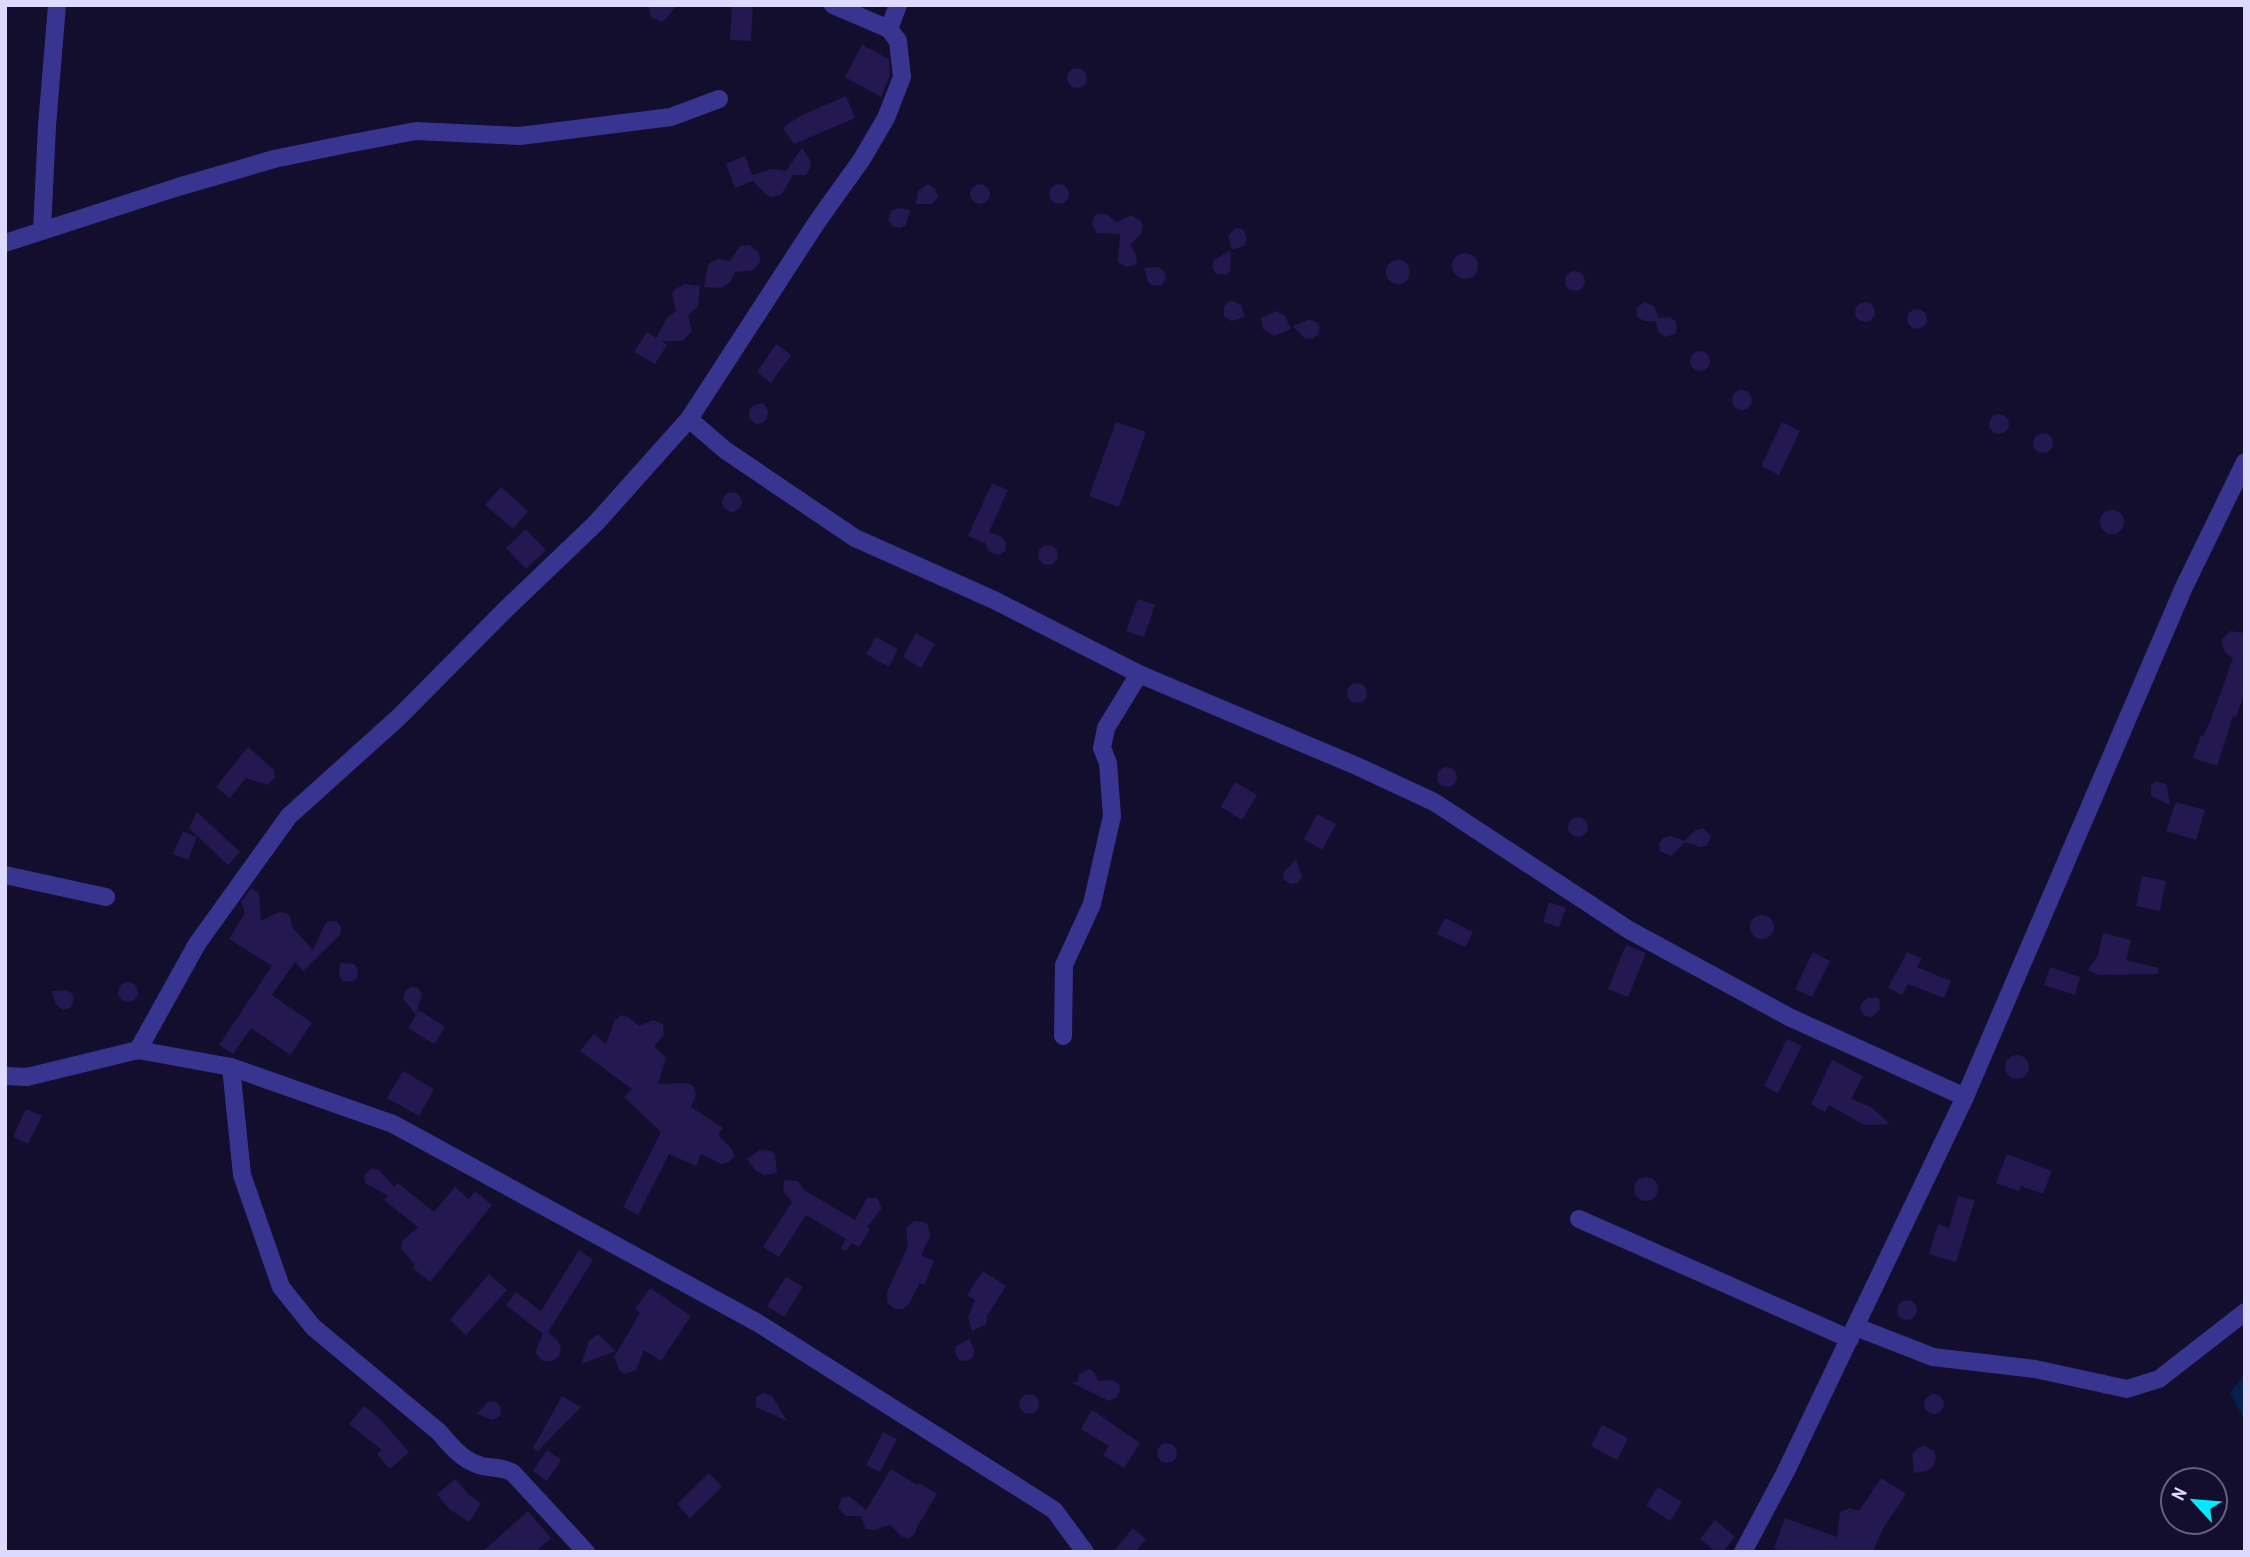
<svg xmlns="http://www.w3.org/2000/svg" width="2250" height="1557" font-family="'Archivo Narrow',sans-serif">
<rect width="100%" height="100%" fill="#130e2d"/>
<path fill="#05204f" d="M2245 1374V1421L2230 1393Z"/>
<g fill="#23184f">
<path d="M648 5H677L666 19 661 22 651 17Z"/>
<path d="M732 5H753L751 41 730 40Z"/>
<path d="M862 45 889 59 890 75 881 97 845 77Z"/>
<circle cx="1077" cy="78" r="10"/>
<path d="M846 96 855 118 794 144 783 128 800 116Z"/>
<path d="M802 148 811 162 810 169 806 175H793L781 195 771 197 766 195 753 181 735 188 726 164 745 156 752 175 772 169 786 171Z"/>
<path d="M928 184 935 188 938 197 932 204H916L918 191Z"/>
<circle cx="1059" cy="194" r="10"/>
<circle cx="980" cy="194" r="10"/>
<path d="M898 208 910 210 906 225 900 228 892 226 888 219 891 211Z"/>
<path d="M1097 214H1106L1116 222 1131 215 1140 220 1143 225 1141 234 1130 245 1136 254 1137 264 1127 267 1118 262 1120 234 1097 233 1092 224 1094 216Z"/>
<path d="M1235 228 1243 229 1247 239 1243 246 1232 250 1228 236Z"/>
<path d="M750 245 758 252 760 257V262L754 270 735 272 730 282 721 288 704 287 708 264 718 259 730 261 740 246Z"/>
<path d="M1231 250 1230 271 1226 275 1216 274 1212 267 1214 260Z"/>
<circle cx="1465" cy="266" r="13"/>
<circle cx="1398" cy="272" r="12"/>
<path d="M1158 267 1164 271 1166 278 1162 285 1154 286 1148 282 1144 268Z"/>
<circle cx="1575" cy="281" r="10"/>
<path d="M685 284 700 286 698 306 688 315 692 331 685 339 681 341H661L667 345 655 364 634 352 647 332 656 338 667 318 676 311 672 294 675 289Z"/>
<path d="M1231 300 1241 305 1245 317 1231 321 1224 316V306Z"/>
<path d="M1644 302 1654 306 1659 318 1669 317 1675 321 1677 328 1675 334 1665 337 1659 332 1655 321H1644L1637 317 1636 309Z"/>
<circle cx="1865" cy="312" r="10"/>
<circle cx="1917" cy="319" r="10"/>
<path d="M1276 311 1285 316 1291 329 1274 336 1263 329 1261 318Z"/>
<path d="M1308 320 1315 321 1320 327 1318 335 1312 339 1304 338 1293 326Z"/>
<path d="M776 344 791 355 771 383 757 372Z"/>
<circle cx="1700" cy="361" r="10"/>
<circle cx="1742" cy="400" r="10"/>
<path d="M763 403 768 411 767 418 763 423 756 424 749 418V410L754 405Z"/>
<circle cx="1999" cy="424" r="10"/>
<path d="M1116 422 1146 432 1119 507 1089 496Z"/>
<path d="M1782 422 1800 431 1779 475 1761 466Z"/>
<circle cx="2043" cy="443" r="10"/>
<path d="M992 483 1008 490 989 532 1002 537 1006 543 1005 551 999 555 988 551 985 541 984 543 968 536Z"/>
<path d="M501 487 528 511 513 529 485 505Z"/>
<circle cx="732" cy="502" r="10"/>
<circle cx="2112" cy="522" r="12"/>
<path d="M526 529 546 550 526 569 506 548Z"/>
<circle cx="1048" cy="555" r="10"/>
<path d="M1138 599 1155 605 1144 637 1126 631Z"/>
<path d="M2230 631 2245 633V693L2236 717 2233 716 2217 766 2193 758 2201 735 2203 736 2210 722 2233 658 2225 652 2222 644V639Z"/>
<path d="M916 633 935 644 921 668 903 657Z"/>
<path d="M876 637 898 649 889 667 866 654Z"/>
<circle cx="1357" cy="693" r="10"/>
<path d="M248 747 274 770 275 777 268 785 246 778 230 798 216 787Z"/>
<circle cx="1447" cy="777" r="10"/>
<path d="M2157 781 2167 785 2170 805 2151 796V785Z"/>
<path d="M1235 782 1257 795 1242 820 1221 807Z"/>
<path d="M2176 802 2205 810 2196 840 2166 831Z"/>
<path d="M197 812 240 852 228 865 189 828Z"/>
<path d="M1317 814 1336 824 1322 850 1304 839Z"/>
<circle cx="1578" cy="827" r="10"/>
<path d="M1703 828 1711 836 1707 846 1700 847 1685 842 1671 856 1660 851 1659 844 1663 838 1671 836 1684 841 1696 830Z"/>
<path d="M183 831 197 837 188 860 173 854Z"/>
<path d="M1296 859 1302 876 1298 883 1291 884 1284 880 1283 873Z"/>
<path d="M2142 876 2166 881 2160 911 2136 906Z"/>
<path d="M251 888 258 893 259 891 261 921 279 912 287 913 291 919 292 927 313 950 326 922 337 921 341 927 340 935 303 971 295 962 272 995 312 1023 290 1055 251 1028 233 1054 219 1045 272 966 229 939 245 913 241 902Z"/>
<path d="M1549 902 1566 908 1559 927 1543 922Z"/>
<circle cx="1762" cy="927" r="12"/>
<path d="M1445 918 1473 932 1465 947 1437 934Z"/>
<path d="M2103 933 2131 940 2126 960 2159 968 2158 974 2099 975 2088 970 2098 955Z"/>
<path d="M1626 945 1646 953 1628 997 1608 989Z"/>
<path d="M1813 952 1830 961 1812 997 1795 989Z"/>
<path d="M1907 952 1922 959 1917 967 1951 981 1944 998 1908 984 1902 995 1888 988Z"/>
<path d="M340 963 354 964 358 970 357 978 351 982 343 981 339 975Z"/>
<path d="M2050 967 2080 977 2075 995 2044 985Z"/>
<circle cx="128" cy="992" r="10"/>
<path d="M411 987 418 988 422 994 416 1015 403 998 405 991Z"/>
<path d="M66 990 73 994 74 1001 70 1008 63 1010 56 1005 51 991Z"/>
<path d="M1868 998H1879L1880 1009 1872 1017 1865 1016 1860 1009 1862 1002Z"/>
<path d="M419 1010 445 1027 434 1044 408 1028Z"/>
<path d="M621 1015 628 1017 639 1026 653 1020 663 1024 664 1035 654 1046 666 1058 658 1084 688 1083 694 1087 696 1095 691 1107 723 1128 718 1135 731 1148 735 1156 729 1162 721 1164 701 1154 696 1166 669 1154 638 1215 623 1207 661 1132 624 1097 632 1089 580 1051 594 1034 606 1044 615 1020Z"/>
<path d="M1787 1039 1802 1046 1778 1093 1764 1086Z"/>
<circle cx="2017" cy="1067" r="12"/>
<path d="M1832 1060 1863 1076 1851 1099 1871 1107 1890 1124 1864 1125 1829 1105 1825 1112 1811 1104Z"/>
<path d="M403 1071 434 1089 419 1116 387 1098Z"/>
<path d="M26 1109 42 1116 28 1144 13 1137Z"/>
<path d="M760 1150 771 1151 775 1155 777 1173 764 1175 756 1171 747 1159Z"/>
<path d="M2007 1154 2052 1171 2043 1194 2021 1186 2019 1191 1996 1183Z"/>
<path d="M372 1168 379 1170 394 1187 398 1183 434 1212 455 1187 469 1199 475 1191 492 1205 430 1282 413 1268 415 1265 401 1248 402 1241 418 1227 384 1200 388 1196 365 1183 364 1176Z"/>
<circle cx="1646" cy="1189" r="12"/>
<path d="M784 1180 798 1181 804 1190 855 1220 867 1198H877L882 1208 867 1227 870 1229 859 1247 852 1243 846 1251 841 1248 846 1239 806 1215 779 1257 763 1247 792 1202 783 1191Z"/>
<path d="M1958 1196 1975 1200 1956 1262 1929 1254 1938 1224 1949 1228Z"/>
<path d="M914 1221 924 1222 928 1225 930 1236 921 1255 934 1261 924 1285 920 1283 909 1304 903 1309H895L887 1302V1292L908 1246 906 1228Z"/>
<path d="M579 1250 593 1260 548 1332 558 1341 561 1349 559 1356 552 1361H543L536 1354V1349L543 1334 506 1305 516 1292 541 1311Z"/>
<path d="M983 1271 1006 1286 987 1316 986 1324 972 1331 968 1317 975 1300 967 1295Z"/>
<path d="M489 1274 507 1290 466 1335 450 1320Z"/>
<path d="M786 1277 803 1287 784 1317 767 1306Z"/>
<path d="M650 1288 691 1316 661 1361 644 1350 636 1370 625 1374 619 1370 614 1357 640 1313 635 1309Z"/>
<circle cx="1907" cy="1310" r="10"/>
<path d="M598 1334 616 1351 581 1364 589 1341Z"/>
<path d="M969 1339 974 1349 973 1357 967 1361 959 1360 955 1353 956 1346Z"/>
<path d="M1089 1369 1095 1373 1098 1381 1112 1380 1119 1384 1120 1391 1116 1398 1109 1401 1071 1382H1078L1079 1374Z"/>
<path d="M763 1393 772 1396 787 1421 756 1407V1397Z"/>
<circle cx="1934" cy="1404" r="10"/>
<circle cx="1029" cy="1404" r="10"/>
<path d="M562 1396 581 1407 538 1451 533 1448Z"/>
<path d="M489 1401 496 1402 501 1408 500 1416 493 1420 476 1414Z"/>
<path d="M364 1406 380 1419 409 1452 390 1469 377 1454 382 1450 349 1424Z"/>
<path d="M1092 1410 1140 1443 1124 1468 1103 1455 1109 1446 1081 1429Z"/>
<path d="M1602 1425 1628 1438 1617 1460 1591 1446Z"/>
<path d="M883 1432 897 1439 880 1472 866 1465Z"/>
<circle cx="1167" cy="1453" r="10"/>
<path d="M1925 1446 1934 1451 1936 1456 1934 1466 1927 1471 1914 1473 1912 1454 1919 1447Z"/>
<path d="M547 1450 561 1460 547 1481 533 1471Z"/>
<path d="M891 1469 917 1485 919 1483 937 1494 917 1527 915 1534 909 1538 902 1537 890 1525 874 1530 866 1529 861 1518 863 1516H846L838 1508 842 1498 849 1496 866 1510Z"/>
<path d="M709 1473 722 1487 690 1518 677 1504Z"/>
<path d="M1881 1478 1906 1494 1882 1530 1873 1552H1784L1774 1548 1785 1518 1837 1537 1840 1512 1850 1508 1859 1511Z"/>
<path d="M455 1479 469 1495 481 1503 469 1522 449 1509 437 1494Z"/>
<path d="M1658 1487 1682 1502 1670 1521 1646 1505Z"/>
<path d="M528 1511 551 1538 535 1552H482Z"/>
<path d="M1715 1520 1735 1537 1723 1552H1716L1700 1539Z"/>
<path d="M1133 1528 1146 1539 1135 1552H1113Z"/>
</g>
<g fill="none" stroke-linecap="round" stroke-linejoin="round">
<g stroke="#383590" stroke-width="18">
<path d="M833 5 889 29"/>
<path d="M42 231 47 126 57 5"/>
<path d="M5 243 178 187 274 159 347 144 416 131 520 136 671 117 719 99"/>
<path d="M689 419 725 450 855 538 994 600 1139 674 1359 767 1434 802 1629 930 1789 1017 1965 1097"/>
<path d="M5 875 106 897"/>
<path d="M1063 1036 1064 965 1092 904 1112 816 1108 763 1102 748 1106 728 1139 674"/>
<path d="M138 1050 197 944 289 816 399 717 504 611 596 523 689 419 817 222 862 159 886 118 902 77 898 41 889 29 898 5"/>
<path d="M231 1067 242 1175 281 1287 313 1327 439 1432C450 1445 462 1460 479 1465 491 1469 501 1466 513 1473L586 1552"/>
<path d="M1579 1219 1850 1339"/>
<path d="M1856 1327 1933 1357 2035 1369 2127 1389 2159 1379 2245 1312"/>
<path d="M1743 1552 1785 1473 1965 1097 2184 587 2245 462"/>
</g>
<path stroke="#383590" stroke-width="18" d="M5 1076 27 1077 138 1050 231 1067 393 1124 758 1323 1054 1510 1085 1552"/>
</g>
<rect width="2250" height="1557" fill="none" stroke="#dedaff" stroke-width="14"/>
<g transform="translate(2194 1501) rotate(296)"><circle r="33" fill="#130e2d" stroke="#646081" stroke-width="2"/>
<path d="M0-5L12 26L0 18L-12 26Z" fill="#06e8ff"/>
<text y="-10" font-size="19" font-weight="bold" text-anchor="middle" fill="#dedaff">N</text>
</g>
</svg>
